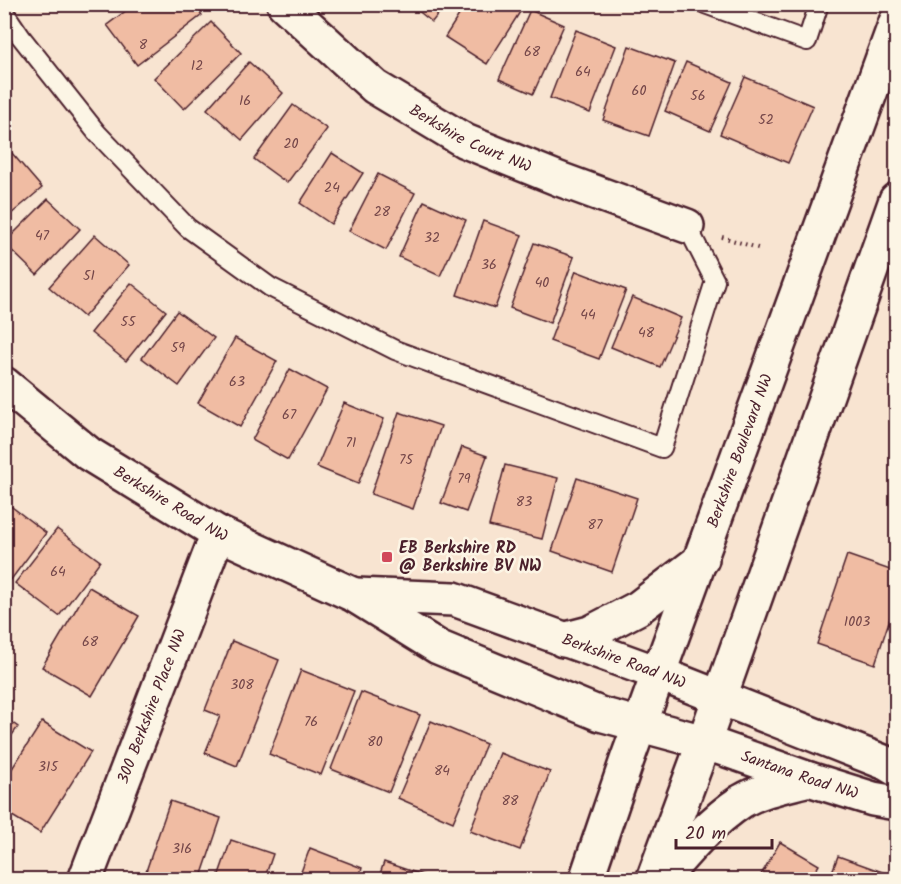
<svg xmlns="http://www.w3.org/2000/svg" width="901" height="884" font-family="Kalam,sans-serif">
<rect width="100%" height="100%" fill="#f8e4d1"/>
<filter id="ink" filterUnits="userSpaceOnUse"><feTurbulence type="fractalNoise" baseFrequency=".0167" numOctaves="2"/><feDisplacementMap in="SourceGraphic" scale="12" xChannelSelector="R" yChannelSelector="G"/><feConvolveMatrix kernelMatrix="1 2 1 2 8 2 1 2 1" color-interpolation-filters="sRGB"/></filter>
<g filter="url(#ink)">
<g fill="#f0bca3" stroke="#4a1f2b" stroke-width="1.5">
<path d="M135 4H194L202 15 137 65 107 25Z"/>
<path d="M410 4H446L432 22Z"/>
<path d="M466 4H525L487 64 445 37Z"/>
<path d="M530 10 564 25 533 94 499 79Z"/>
<path d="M211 22 241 53 184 109 154 78Z"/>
<path d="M576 30 616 46 590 113 550 98Z"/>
<path d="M629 46 675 63 649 136 603 120Z"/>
<path d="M249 62 283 93 242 140 207 109Z"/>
<path d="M686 62 732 82 710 131 665 111Z"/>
<path d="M745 77 813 106 788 163 720 134Z"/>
<path d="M293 105 327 129 287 183 254 159Z"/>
<path d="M11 152 42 188 4 220V157Z"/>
<path d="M332 153 363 173 331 224 300 203Z"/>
<path d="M378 174 415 193 386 250 349 231Z"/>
<path d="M48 199 80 229 37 275 4 243Z"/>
<path d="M424 201 466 220 440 276 399 257Z"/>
<path d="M483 221 522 235 495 308 457 295Z"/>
<path d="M95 235 129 265 84 317 49 287Z"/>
<path d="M534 243 574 257 550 323 510 308Z"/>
<path d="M576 271 626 290 599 359 550 341Z"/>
<path d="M131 283 166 311 126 361 91 333Z"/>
<path d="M632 297 681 318 660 367 611 347Z"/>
<path d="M177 311 214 338 179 386 142 358Z"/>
<path d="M235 338 277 361 240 427 198 403Z"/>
<path d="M290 369 327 389 288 460 252 440Z"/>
<path d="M344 403 384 419 358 484 317 467Z"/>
<path d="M399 412 441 426 413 509 371 494Z"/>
<path d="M462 447 487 456 466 512 441 503Z"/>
<path d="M505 465 558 478 542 539 489 526Z"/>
<path d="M577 478 637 498 612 572 552 551Z"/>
<path d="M4 501 46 533 4 589Z"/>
<path d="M57 529 100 561 59 616 15 583Z"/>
<path d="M847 555 896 572V600L875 664 817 644Z"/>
<path d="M89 587 139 616 92 696 42 667Z"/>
<path d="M232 641 279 660 237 766 205 753 220 716 205 710Z"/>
<path d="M301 670 354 691 321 775 269 754Z"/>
<path d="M361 692 420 715 389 792 331 769Z"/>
<path d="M4 717 18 727 4 746Z"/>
<path d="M431 721 486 744 453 822 398 798Z"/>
<path d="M42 722 91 752 40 833 4 811V781Z"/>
<path d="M500 753 550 772 520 850 470 831Z"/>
<path d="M170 801 221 818 200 880H143Z"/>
<path d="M231 840 273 854 264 880H217Z"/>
<path d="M780 842 819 865 810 880H758Z"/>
<path d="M310 848 362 868 358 880H298Z"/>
<path d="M838 856 888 874 886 880H829Z"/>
<path d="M384 862 434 879 378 880Z"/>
</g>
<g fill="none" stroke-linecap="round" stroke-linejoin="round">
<defs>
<g id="service">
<path d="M705 4 807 41 819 4"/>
<path d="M4 12 21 37 97 133 188 228 270 287 395 350 662 448 715 281 687 226"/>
</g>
<g id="minor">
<path id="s1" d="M284 4 375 87 465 141 559 179 687 226"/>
<path id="s2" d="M4 384 89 454 218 533 354 595 438 647 600 714 704 742 809 779 873 799 896 803"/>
<path id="s3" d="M356 595 454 599 660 674 886 763 896 769"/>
<path id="s4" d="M85 880 218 533"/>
</g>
<g id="secondary">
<path d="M563 640 590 633 638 608 702 559"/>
<path id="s5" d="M586 880 627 760 896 22"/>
<path d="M653 880 704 742 896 200"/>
<path d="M661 880C686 851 710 822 742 801 762 789 787 785 809 779"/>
</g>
</defs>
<use href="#service" stroke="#4a1f2b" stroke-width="22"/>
<use href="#minor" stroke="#4a1f2b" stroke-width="38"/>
<use href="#secondary" stroke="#4a1f2b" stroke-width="38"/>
<path stroke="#4a1f2b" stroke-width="4" stroke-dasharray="1.5 4.5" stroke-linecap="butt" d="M722 237 761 249"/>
<use href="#service" stroke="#fcf5e5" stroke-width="18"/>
<use href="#minor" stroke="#fcf5e5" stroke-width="33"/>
<use href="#secondary" stroke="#fcf5e5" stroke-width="33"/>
</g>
</g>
<rect fill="#d1495b" stroke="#fcf5e5" stroke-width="2" x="381" y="551" width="12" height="12" rx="3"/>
<g text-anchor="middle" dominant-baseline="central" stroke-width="5" stroke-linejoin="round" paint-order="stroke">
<g font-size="14" fill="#744649">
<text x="143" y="45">8</text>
<text x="532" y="52">68</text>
<text x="197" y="66">12</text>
<text x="583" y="72">64</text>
<text x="639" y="91">60</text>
<text x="698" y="96">56</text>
<text x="245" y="101">16</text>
<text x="766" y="120">52</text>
<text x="291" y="144">20</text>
<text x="332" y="188">24</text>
<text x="382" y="212">28</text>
<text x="42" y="236">47</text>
<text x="432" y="238">32</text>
<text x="489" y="265">36</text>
<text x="89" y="276">51</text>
<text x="542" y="283">40</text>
<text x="588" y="315">44</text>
<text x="128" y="322">55</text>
<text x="646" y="333">48</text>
<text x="178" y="348">59</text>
<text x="237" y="382">63</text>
<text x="289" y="415">67</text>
<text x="351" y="443">71</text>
<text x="406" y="460">75</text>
<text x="464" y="479">79</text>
<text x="524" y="502">83</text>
<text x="595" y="525">87</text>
<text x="58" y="572">64</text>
<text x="857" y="622">1003</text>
<text x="90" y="642">68</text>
<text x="242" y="685">308</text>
<text x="311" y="722">76</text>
<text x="375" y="742">80</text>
<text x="48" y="767">315</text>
<text x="442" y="771">84</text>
<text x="510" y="801">88</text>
<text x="182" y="849">316</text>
</g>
<g font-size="16" fill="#4a1f2b" stroke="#fcf5e5">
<text stroke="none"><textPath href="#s1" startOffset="232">Berkshire Court NW</textPath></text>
<text stroke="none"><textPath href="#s5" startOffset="456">Berkshire Boulevard NW</textPath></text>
<text stroke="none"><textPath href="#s2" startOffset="206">Berkshire Road NW</textPath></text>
<text stroke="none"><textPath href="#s3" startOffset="279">Berkshire Road NW</textPath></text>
<text stroke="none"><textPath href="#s4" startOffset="186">300 Berkshire Place NW</textPath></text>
<text stroke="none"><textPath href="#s2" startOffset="894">Santana Road NW</textPath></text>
</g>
<g font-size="16" font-weight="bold" fill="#4a1f2b" stroke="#fcf5e5" text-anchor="start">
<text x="399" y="548">EB Berkshire RD<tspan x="399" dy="18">@ Berkshire BV NW</tspan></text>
</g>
</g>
<rect width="901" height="884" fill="none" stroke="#fcf5e5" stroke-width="24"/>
<rect x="12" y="12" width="877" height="860" fill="none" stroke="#4a1f2b" stroke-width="2" filter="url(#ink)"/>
<path d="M676 839v9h96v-9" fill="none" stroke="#4a1f2b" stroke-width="3"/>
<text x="685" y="839" font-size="18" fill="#4a1f2b" stroke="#fcf5e5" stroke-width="4.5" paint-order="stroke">20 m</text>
</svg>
